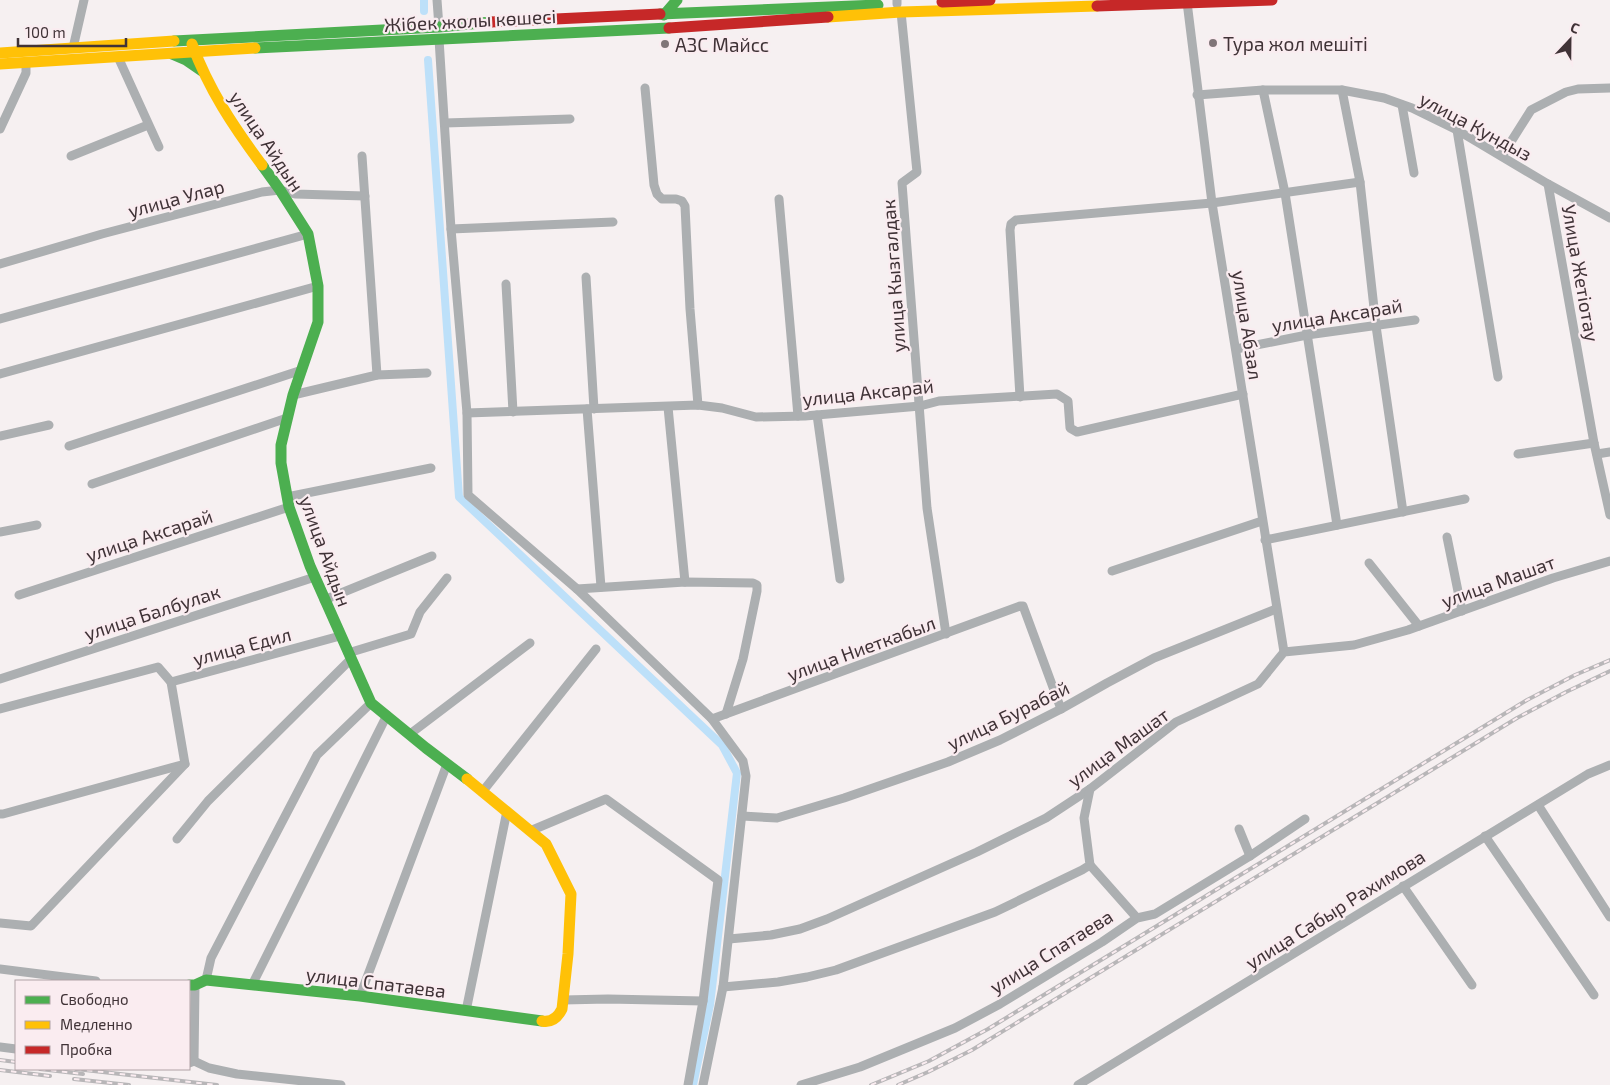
<svg xmlns="http://www.w3.org/2000/svg" width="1610" height="1085" font-family="'Exo 2',sans-serif">
<rect width="100%" height="100%" fill="#f6f0f1"/>
<g fill="none" stroke-linecap="round" stroke-linejoin="round">
<g stroke="#bde0f9" stroke-width="8">
<path d="M424 0V11"/>
<path d="M428 60 459 497 722 745 737 773 710 1005 693 1085"/>
</g>
<g stroke="#acafb1" stroke-width="9">
<path d="M437 0 439 27"/>
<path d="M897 0V4"/>
<path d="M1187 2 1212 203 1284 652"/>
<path d="M901 12 917 172 902 183 927 508 946 634"/>
<path d="M439 39 451 229 467 413 468 495 577 589 712 719 743 761 746 776 723 987 703 1085"/>
<path d="M73 48 84 0"/>
<path d="M118 57 159 147"/>
<path d="M645 88 654 185 657 194 662 199H676L682 201 685 206 690 309 698 405"/>
<path d="M1263 90 1285 193 1337 525"/>
<path d="M1342 90 1360 182 1376 326 1403 512"/>
<path d="M1197 95 1263 90H1342L1384 98 1412 108 1457 130 1548 184 1610 218"/>
<path d="M1402 105 1414 173"/>
<path d="M445 123 570 119"/>
<path d="M0 129 26 73V63"/>
<path d="M1457 130 1498 377"/>
<path d="M71 156 148 125"/>
<path d="M362 156 377 375"/>
<path d="M1502 156 1531 110 1566 92 1578 89 1610 88"/>
<path d="M1548 184 1594 443 1610 515"/>
<path d="M779 199 798 416"/>
<path d="M451 229 613 222"/>
<path d="M0 264 102 234 262 192 280 190 295 194 365 196"/>
<path d="M586 277 594 409"/>
<path d="M506 284 513 412"/>
<path d="M0 319 308 234"/>
<path d="M1236 349 1307 335 1415 320"/>
<path d="M0 374 318 286"/>
<path d="M293 395 377 375 427 373"/>
<path d="M1020 397 1010 230 1011 224 1016 220 1212 203 1360 182"/>
<path d="M668 407 685 582"/>
<path d="M587 409 601 587"/>
<path d="M467 413 698 405 722 408 756 417 805 416 920 406 939 401 1057 394 1068 401 1070 428 1077 432 1243 394"/>
<path d="M817 415 840 579"/>
<path d="M0 436 49 425"/>
<path d="M69 446 302 370"/>
<path d="M1518 454 1594 443"/>
<path d="M1597 454 1610 452"/>
<path d="M92 484 287 418"/>
<path d="M287 497 431 468"/>
<path d="M0 532 37 525"/>
<path d="M1447 537 1462 611"/>
<path d="M1265 540 1465 499"/>
<path d="M1369 563 1419 626"/>
<path d="M1112 571 1262 521"/>
<path d="M577 589 685 582 753 583 757 585V591L743 659 726 714"/>
<path d="M19 595 289 507"/>
<path d="M324 600 432 556"/>
<path d="M348 653 411 634 420 612 447 578"/>
<path d="M0 679 315 577"/>
<path d="M0 709 158 667 171 682 340 636"/>
<path d="M712 719 1020 606H1023L1061 709"/>
<path d="M410 734 530 643"/>
<path d="M483 791 596 649"/>
<path d="M1538 805 1610 917"/>
<path d="M0 814H3L185 764 171 682"/>
<path d="M742 816 777 818 844 798 948 762 1000 740 1061 709 1107 683 1154 658 1276 609"/>
<path d="M1239 829 1250 856"/>
<path d="M530 831 606 799 718 880 703 1001 688 1085"/>
<path d="M1485 836 1594 995"/>
<path d="M177 839 208 801 351 659"/>
<path d="M1090 865 1137 918"/>
<path d="M1403 886 1472 985"/>
<path d="M0 923 31 926 185 764"/>
<path d="M729 939 771 935 800 929 827 919 977 852 1046 818 1090 789 1176 722 1258 684 1284 652 1354 645 1408 630 1553 578 1610 561"/>
<path d="M0 969 96 981"/>
<path d="M206 980 211 958 317 755 371 703"/>
<path d="M252 985 387 715"/>
<path d="M723 987 778 982 807 977 836 970 995 912 1082 870 1090 865 1084 818 1090 789"/>
<path d="M360 996 447 764"/>
<path d="M563 1000 608 999 703 1001"/>
<path d="M466 1011 507 811"/>
<path d="M0 1047 16 1049"/>
<path d="M194 1061 195 985"/>
<path d="M189 1063 194 1061 209 1068 237 1074 341 1085"/>
<path d="M801 1085 860 1067 955 1028 1000 1004 1102 942 1137 918 1155 914 1250 856 1305 819"/>
<path d="M1078 1085 1588 774 1610 765"/>
</g>
<g stroke="#4caf50" stroke-width="11">
<path d="M660 14 878 5"/>
<path d="M664 15 677 0"/>
<path d="M174 41 439 27 491 22"/>
<path d="M255 48 669 28"/>
<path d="M172 54 186 60 202 71"/>
<path d="M262 165 280 190 308 234 318 286V322L293 395 281 445V463L289 507 310 566 371 703 426 748 467 779"/>
<path d="M189 985H195L206 980 360 996 542 1021"/>
</g>
<g stroke="#ffc107" stroke-width="11">
<path d="M828 17 901 12 1097 6"/>
<path d="M192 44C209 90 233 126 262 165"/>
<path d="M0 53 174 41"/>
<path d="M0 64 255 48"/>
<path d="M467 779 546 844 571 894 568 954 562 1009C558 1017 552 1023 542 1021"/>
</g>
<g stroke="#c62828" stroke-width="11">
<path d="M942 2 990 0"/>
<path d="M1097 6 1272 0"/>
<path d="M491 22 660 14"/>
<path d="M669 28 828 17"/>
</g>
<defs>
<g id="rail">
<path d="M0 1060 16 1062"/>
<path d="M40 1069 83 1074"/>
<path d="M76 1069 217 1085"/>
<path d="M0 1070 50 1076"/>
<path d="M74 1079 129 1085"/>
<path d="M871 1085 929 1061 988 1029 1527 700 1575 675 1610 660"/>
<path d="M898 1085 928 1072 972 1050 1517 718 1566 692 1610 671"/>
</g>
</defs>
<use href="#rail" stroke="#b8b6b8" stroke-width="4"/>
<use href="#rail" stroke="#faecf0" stroke-width="2" stroke-dasharray="5.5" stroke-linecap="butt"/>
</g>
<g fill="#807578" stroke="#faecf0" stroke-width="2">
<circle cx="1213" cy="43" r="5"/>
<circle cx="665" cy="44" r="5"/>
</g>
<g text-anchor="middle" dominant-baseline="central" stroke-width="4.5" stroke-linejoin="round" paint-order="stroke">
<g font-size="19" fill="#403337" stroke="#faecf0">
<text transform="translate(470 20) rotate(-3)">Жібек жолы көшесі</text>
<text transform="translate(1476 126) rotate(28)">улица Кундыз</text>
<text transform="translate(267 141) rotate(56)">улица Айдын</text>
<text transform="translate(176 198) rotate(-15)">улица Улар</text>
<text transform="translate(1581 273) rotate(80)">Улица Жетіотау</text>
<text transform="translate(893 276) rotate(-94)">улица Кызгалдак</text>
<text transform="translate(1337 315) rotate(-9)">улица Аксарай</text>
<text transform="translate(1248 325) rotate(81)">улица Абзал</text>
<text transform="translate(868 392) rotate(-6)">улица Аксарай</text>
<text transform="translate(149 535) rotate(-18)">улица Аксарай</text>
<text transform="translate(326 551) rotate(70)">улица Айдын</text>
<text transform="translate(1498 581) rotate(-20)">улица Машат</text>
<text transform="translate(152 612) rotate(-18)">улица Балбулак</text>
<text transform="translate(242 646) rotate(-15)">улица Едил</text>
<text transform="translate(861 648) rotate(-20)">улица Ниеткабыл</text>
<text transform="translate(1008 715) rotate(-26)">улица Бурабай</text>
<text transform="translate(1118 747) rotate(-36)">улица Машат</text>
<text transform="translate(1335 909) rotate(-32)">улица Сабыр Рахимова</text>
<text transform="translate(1051 951) rotate(-32)">улица Спатаева</text>
<text transform="translate(376 982) rotate(7)">улица Спатаева</text>
</g>
<g font-size="19" fill="#403337" stroke="#faecf0" text-anchor="start">
<text x="1223" y="43">Тура жол мешіті</text>
<text x="675" y="44">АЗС Майсс</text>
</g>
</g>
<rect x="15" y="980" width="175" height="90" fill="#faecf0" stroke="#b0a2a6"/>
<rect x="25" y="996" width="25" height="8" fill="#4caf50" stroke="#b0a2a6"/>
<text x="60" y="1005" font-size="15" fill="#403337">Свободно</text>
<rect x="25" y="1021" width="25" height="8" fill="#ffc107" stroke="#b0a2a6"/>
<text x="60" y="1030" font-size="15" fill="#403337">Медленно</text>
<rect x="25" y="1046" width="25" height="8" fill="#c62828" stroke="#b0a2a6"/>
<text x="60" y="1055" font-size="15" fill="#403337">Пробка</text>
<g transform="translate(1570 40) rotate(22)" stroke="#faecf0" stroke-width="4" paint-order="stroke">
<path d="M0-4L9 19L0 12L-9 19Z" fill="#403337"/>
<text y="-8" font-size="14" font-weight="bold" text-anchor="middle" fill="#403337">С</text>
</g>
<path d="M18 38v8h108v-8" fill="none" stroke="#403337" stroke-width="2.5"/>
<text x="25" y="38" font-size="15" fill="#403337" stroke="#faecf0" stroke-width="4" paint-order="stroke">100 m</text>
</svg>
